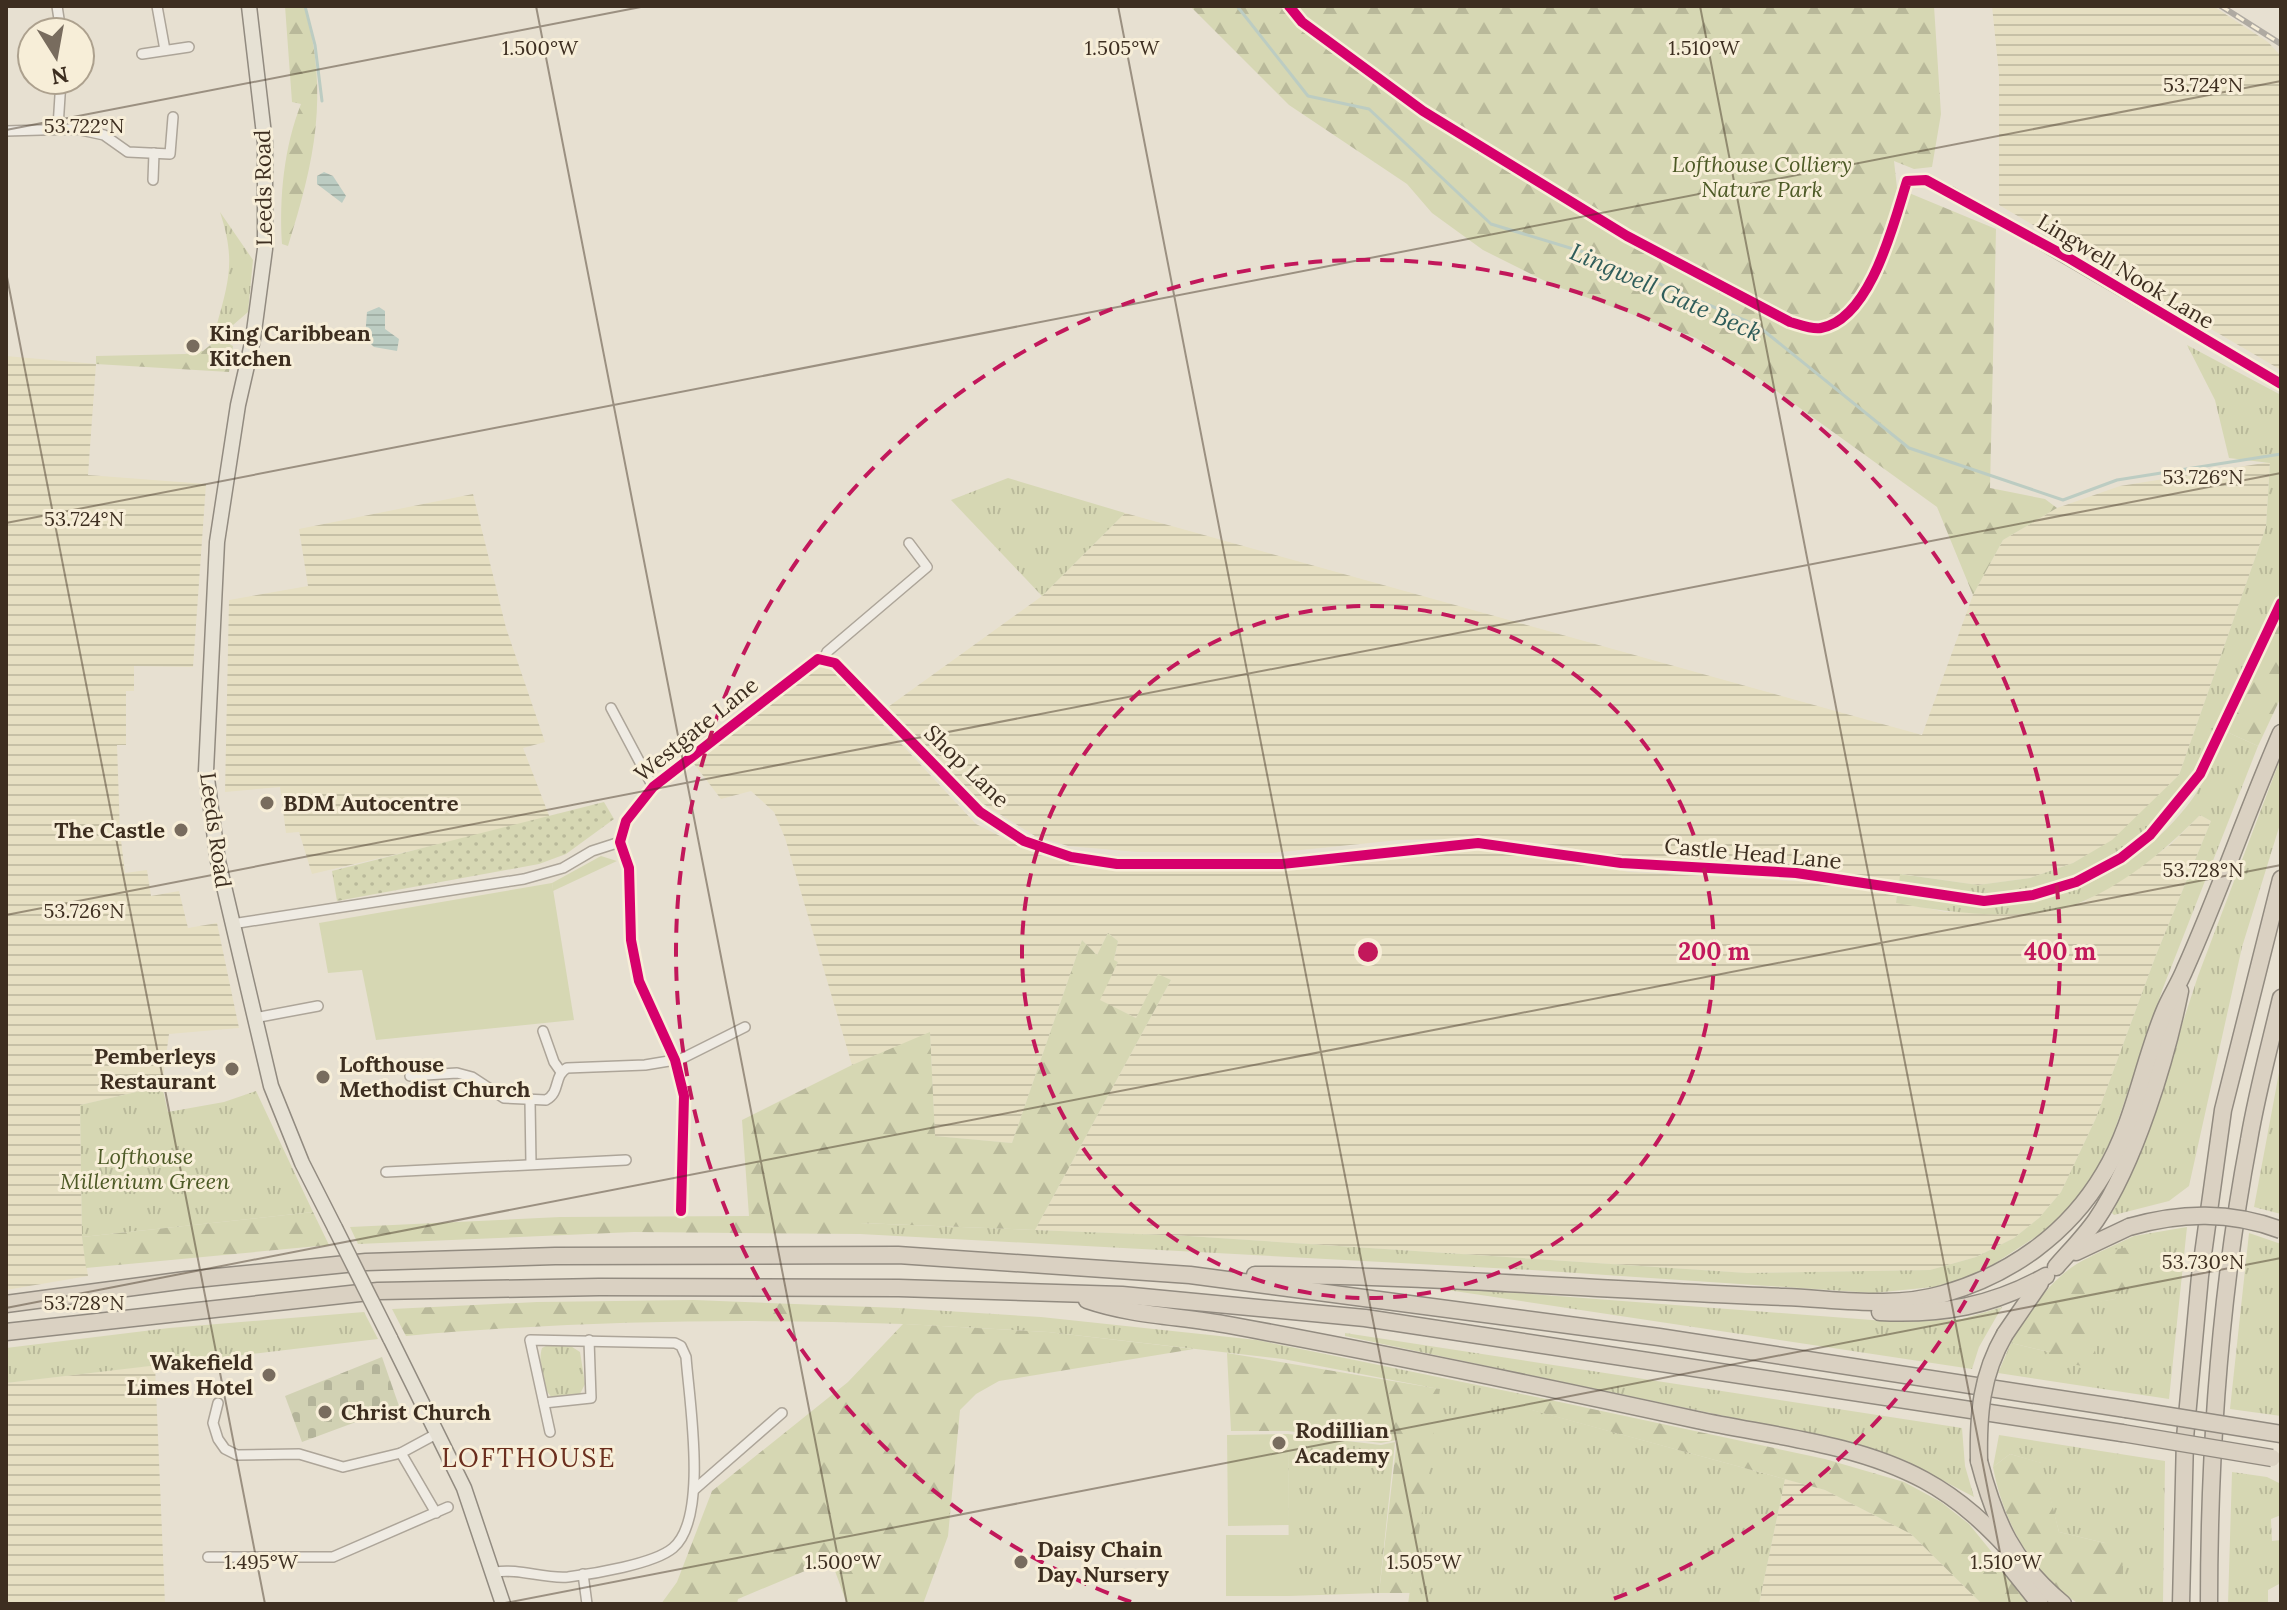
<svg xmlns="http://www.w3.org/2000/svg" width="2287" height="1610" font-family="Lora,serif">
<defs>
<pattern id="farmland-rules" width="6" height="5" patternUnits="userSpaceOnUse" patternTransform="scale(2)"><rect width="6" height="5" fill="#e6dfc2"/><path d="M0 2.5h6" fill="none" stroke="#c6c0a6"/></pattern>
<pattern id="grass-tufts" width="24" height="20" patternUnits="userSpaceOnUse" patternTransform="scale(2)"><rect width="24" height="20" fill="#d6d7b3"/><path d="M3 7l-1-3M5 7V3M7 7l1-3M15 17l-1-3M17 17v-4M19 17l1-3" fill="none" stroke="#b9b99a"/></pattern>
<pattern id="forest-firs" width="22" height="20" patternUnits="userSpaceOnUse" patternTransform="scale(2)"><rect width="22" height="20" fill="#d6d7b3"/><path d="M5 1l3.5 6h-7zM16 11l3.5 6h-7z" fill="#b9b99a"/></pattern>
<pattern id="cemetery-stones" width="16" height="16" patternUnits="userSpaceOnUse" patternTransform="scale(2)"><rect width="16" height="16" fill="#d1d1b3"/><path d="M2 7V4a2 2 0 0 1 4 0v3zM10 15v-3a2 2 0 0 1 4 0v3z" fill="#b4b49a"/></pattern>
<pattern id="garden-dots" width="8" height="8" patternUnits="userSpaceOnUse" patternTransform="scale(2)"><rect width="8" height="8" fill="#d6d7b3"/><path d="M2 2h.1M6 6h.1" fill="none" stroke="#b9b99a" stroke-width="1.8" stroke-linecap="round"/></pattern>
<pattern id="water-rules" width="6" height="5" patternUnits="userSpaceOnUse" patternTransform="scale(2)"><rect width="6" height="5" fill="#bcccc2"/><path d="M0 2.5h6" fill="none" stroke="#a2b0a6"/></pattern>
</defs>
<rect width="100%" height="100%" fill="#e7e0d1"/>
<g fill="url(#farmland-rules)">
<path d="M1992 6H2213L2268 42 2281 56V370L1999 205V74Z"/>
<path d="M6 356 96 364 88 475 206 484 193 667 134 666V691H126V745H117L120 832 125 873 147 870 151 896 179 891 188 928 217 923 239 1028 169 1034 162 1086 80 1105 82 1237 88 1276 6 1290Z"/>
<path d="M2270 462 2266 527 2179 775 2112 841 2073 863 2030 878 1978 885 1901 874 1899 885 1797 869 1618 858 1561 846 1494 838 1399 840 1272 853 1137 852 1068 846 1035 836 982 803 888 707 1042 596 1125 513 1922 735 1973 595 2003 540 2057 508 2120 486Z"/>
<path d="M473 494 506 628 545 742 523 748 550 818 312 874 299 832 286 833 280 787 225 792 229 600 308 586 299 529Z"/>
<path d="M822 667 833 671 976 824 1038 855 1103 868 1330 864 1431 851 1474 850 1520 853 1629 872 1830 883 1897 894 1896 902 1946 912 2084 902 2128 876 2171 844 2200 815 2211 821 2156 955 2096 1118 2061 1192 2039 1218 2014 1238 1976 1257 1930 1270 1747 1273 1188 1236 1035 1230 1171 980 1158 975 1136 1018 1099 1000 1118 962 1114 961 1118 941 1108 933 1097 955 1082 940 1012 1143 935 1136 930 1033 852 1065 785 838 774 812 751 791 721 799 691 760 812 671Z"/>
<path d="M155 1365 165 1604 82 1600 6 1604V1383Z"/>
<path d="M1785 1479 1825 1490 1911 1534 1982 1604H1759Z"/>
</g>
<g fill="url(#grass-tufts)">
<path d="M220 212 253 260 248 312 233 325 217 324C230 278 235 258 220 212Z"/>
<path d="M2187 345 2281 395V590L2197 768 2173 804 2146 831 2116 852 2073 877 2031 890 1983 896 1899 885 1900 874 1978 885 2030 878 2073 863 2112 840 2179 775 2266 527 2270 463 2229 458 2215 400Z"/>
<path d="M1008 478 1125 513 1042 596 951 500Z"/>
<path d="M2227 732 2258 746 2163 988 2112 1138 2095 1171 2075 1201 2048 1229 1983 1271 1943 1286 1873 1293 1532 1270 860 1234V1223L1188 1236 1747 1273 1930 1270 1976 1257 2014 1238 2039 1218 2061 1192 2096 1118 2156 955 2211 821 2200 815C2167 848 2129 881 2086 900 2035 924 1949 913 1896 903L1897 894C2008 915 2105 903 2182 812 2202 790 2214 759 2227 732Z"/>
<path d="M2281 757V821L2242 947 2189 1186 2169 1201 2114 1215 2112 1213 2136 1165 2198 976Z"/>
<path d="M601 856 617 861 553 891 552 883Z"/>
<path d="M2281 1062V1214L2254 1207Z"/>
<path d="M162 1086 168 1112 224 1102 256 1091 313 1212 82 1237 80 1105Z"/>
<path d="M2187 1227 2169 1399 1998 1373 2011 1343 2049 1352 2084 1304 2115 1299 2144 1244 2089 1257 2134 1236Z"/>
<path d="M2249 1233 2281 1244V1416L2230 1409Z"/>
<path d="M1414 1285 1898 1322 1962 1319 2002 1307 1979 1347 1972 1369Z"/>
<path d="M899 1308 1041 1317 1257 1340 1541 1398 1525 1408 1785 1479 1759 1604H1408L1439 1389 1283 1359 1048 1332 904 1324Z"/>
<path d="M364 1312 378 1339 6 1383V1348L169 1328Z"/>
<path d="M1345 1333 1962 1428 1965 1466 1974 1497 1902 1459 1843 1441 1345 1336Z"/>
<path d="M550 1344 569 1345 580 1352 585 1384 580 1394 553 1398C541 1390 538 1361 542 1348Z"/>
<path d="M1288 1434 1381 1445 1395 1442 1379 1593 1289 1596Z"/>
<path d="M1999 1435 2165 1461 2163 1604H2120L2105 1543 2059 1532 2041 1463 2010 1454 1993 1467Z"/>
<path d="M2232 1472 2267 1477 2281 1484V1515L2271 1519 2272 1541 2281 1540V1583L2268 1590V1604H2228Z"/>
</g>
<g fill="url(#forest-firs)">
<path d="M285 6H305C329 95 315 160 288 246L282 244C279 198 284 147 301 104L292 102Z"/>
<path d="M1190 6H1934L1941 114 1932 167 1914 169 1894 161 1897 188 1996 229 1990 488 2045 499 2057 508 2003 540 1973 595 1937 507 1757 377 1696 338 1553 285 1483 250 1432 213 1407 184 1289 105Z"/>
<path d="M219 338 233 346 229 372 96 364V356L185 354 203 351Z"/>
<path d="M2281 619V697L2258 746 2227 732Z"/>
<path d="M1108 933 1118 941 1114 960 1118 962 1100 1000 1136 1018 1158 974 1171 980 1035 1230 861 1223 860 1234 634 1232 358 1244 350 1227 560 1217 749 1216 742 1120 852 1065 930 1032 935 1136 1012 1143 1082 940 1097 955Z"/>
<path d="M313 1212 329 1245 86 1268 82 1237Z"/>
<path d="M2145 1243 2130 1287 2120 1291 2115 1299 2085 1305 2099 1369 2060 1362 2049 1352 2011 1343C2028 1311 2056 1271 2090 1257 2107 1250 2127 1248 2145 1243Z"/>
<path d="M694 1300 899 1308 905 1324 1048 1332 1194 1349 999 1381 976 1394 960 1410 948 1536 923 1604H847L831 1560 738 1599 737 1604H661L677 1582 712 1491 848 1382 903 1324C738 1318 571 1321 406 1336L392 1309 537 1302Z"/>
<path d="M1227 1353 1440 1389 1410 1593H1379L1397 1440 1381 1443 1288 1431H1231Z"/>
<path d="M1541 1398 1825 1459 1904 1482 1941 1502 1969 1524 2034 1604H1982L1911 1534 1825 1490 1524 1408Z"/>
<path d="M2010 1454 2042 1463 2059 1532 2105 1543 2123 1558 2120 1604H2079C2031 1575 2003 1520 1993 1467Z"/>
</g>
<path fill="url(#cemetery-stones)" d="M382 1357 399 1406 302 1442 285 1396Z"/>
<path fill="url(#garden-dots)" d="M604 802 614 819 566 854 539 864 337 901 332 871Z"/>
<g fill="#d6d7b3">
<path d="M552 883 574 1020 376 1040 362 970 328 973 319 923Z"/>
<path d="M1288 1434 1289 1525 1228 1526 1227 1435Z"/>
<rect x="1226" y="1535" width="63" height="61"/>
</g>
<g fill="url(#water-rules)">
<path d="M324 172 333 176 346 196 342 203 317 184V176Z"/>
<path d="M379 307 385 311V329L399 339 397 351 374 347 365 338 367 312Z"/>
</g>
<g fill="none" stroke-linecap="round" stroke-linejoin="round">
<g stroke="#bcccc2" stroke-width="3">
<path d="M305 6 315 45 322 101"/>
<path d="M1237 6 1308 96 1369 109 1491 224 1590 254 1758 326 1909 448 2063 500 2117 480 2281 454"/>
</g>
<defs>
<g id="street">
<path d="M57 6 61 32"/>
<path d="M157 6 165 50"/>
<path d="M142 54 189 47"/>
<path d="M58 127 61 80"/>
<path d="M6 131 76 129 104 135 128 152 170 154 173 117"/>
<path d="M153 180 154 153"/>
<path d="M1951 192 2281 384"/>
<path d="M824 659 827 652 927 567 909 543"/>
<path d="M611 708 653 787"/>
<path d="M232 924 524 879 563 868 592 851 620 842"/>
<path d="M254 1018 318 1006"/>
<path d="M543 1031 554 1062 561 1072"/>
<path d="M410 1076 457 1073 472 1077 504 1098 546 1100C561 1092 553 1076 567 1068L645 1065 681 1059 745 1027"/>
<path d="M530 1101 531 1164"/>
<path d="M386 1172 626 1160"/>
<path d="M681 1211 684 1096 675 1060 639 981 631 940 629 868 620 842 626 821 653 787 818 659 835 663 980 812 1024 841 1071 857 1117 864H1282L1478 843 1621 863 1796 873 1984 901 2033 895 2076 882 2121 858 2150 835 2200 774 2281 603"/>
<path d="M218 1403 213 1423 218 1439 225 1449 237 1455 299 1454 343 1467 401 1453"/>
<path d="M544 1403 591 1398 589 1340"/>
<path d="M695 1489 782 1413"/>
<path d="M436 1513 401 1453 438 1433"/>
<path d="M208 1557H333L448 1507"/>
<path d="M495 1572C520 1568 543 1579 568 1577 593 1574 654 1564 673 1548 709 1518 689 1400 686 1357L681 1346 675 1343 530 1340 550 1432"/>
<path d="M583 1574 587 1604"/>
</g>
<g id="primary">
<path d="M249 6 265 143V249L253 339 238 405 217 542 206 771 218 861 271 1086 302 1163 335 1228"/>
<path d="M390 1338 464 1488 503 1604"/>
</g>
<g id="highway">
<path d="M2076 1252 2129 1227"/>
<path d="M2056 1267C2069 1252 2084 1237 2096 1220 2135 1163 2166 1060 2180 991"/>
<path d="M1255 1275C1432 1275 1608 1291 1785 1297 1837 1299 1892 1309 1943 1294 2010 1275 2068 1234 2104 1173 2134 1124 2142 1065 2164 1012 2170 997 2179 984 2185 969 2220 891 2247 811 2281 733"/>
<path d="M1087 1300C1133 1316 1182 1316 1229 1325 1386 1354 1541 1386 1697 1420 1771 1436 1856 1443 1924 1480 1961 1500 1988 1526 2016 1557"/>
<path d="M6 1304 186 1280 366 1262 555 1256 898 1255 1190 1275 1659 1337 2126 1409"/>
<path d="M1880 1312C1942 1315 1992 1306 2046 1276"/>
<path d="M6 1332 378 1291 599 1287 899 1288 1122 1295 1365 1318 2122 1433"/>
<path d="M2005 1334 2040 1283"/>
<path d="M1979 1461C1995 1522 2013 1563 2063 1604"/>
<path d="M2004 1559 2040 1604"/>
<path d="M2181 1604 2185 1438 2200 1276 2223 1110 2281 879"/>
<path d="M2209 1604C2209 1449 2220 1293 2249 1140 2257 1092 2270 1045 2281 998"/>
</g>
</defs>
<use href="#street" stroke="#ada599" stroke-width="12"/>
<use href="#primary" stroke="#928b80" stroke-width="17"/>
<use href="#highway" stroke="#928b80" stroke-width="19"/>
<use href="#street" stroke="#efebe3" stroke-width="9"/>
<use href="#primary" stroke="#e6e1d4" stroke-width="14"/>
<use href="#highway" stroke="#dad1c2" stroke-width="16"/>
<defs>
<path id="rail" d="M2221 6 2281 44"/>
</defs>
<use href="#rail" stroke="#afaaa2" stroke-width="6"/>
<use href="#rail" stroke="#f7eed8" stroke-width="3" stroke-dasharray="9" stroke-linecap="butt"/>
<defs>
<path id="primary-bridge" d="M335 1228 390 1338"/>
<g id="highway-bridge">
<path d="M2129 1227C2181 1212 2230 1211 2281 1230"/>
<path d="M2126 1409 2281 1434"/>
<path d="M2122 1433 2272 1458"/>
<path d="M1979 1461C1978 1415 1981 1375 2005 1334"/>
</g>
</defs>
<use href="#primary-bridge" stroke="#928b80" stroke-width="17" stroke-linecap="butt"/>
<use href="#highway-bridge" stroke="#928b80" stroke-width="19" stroke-linecap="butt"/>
<use href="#primary-bridge" stroke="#e6e1d4" stroke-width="14"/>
<use href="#highway-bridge" stroke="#dad1c2" stroke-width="16"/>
<defs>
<g id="cycleway">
<path d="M1289 6 1302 22 1423 111 1627 236 1790 322C1798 324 1812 330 1821 328 1871 319 1894 222 1907 181L1926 180 2067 257 2281 384"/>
<path d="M681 1211 684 1096 675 1060 639 981 631 940 629 868 620 842 626 821 653 787 818 659 835 663 980 812 1024 841 1071 857 1117 864H1282L1478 843 1621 863 1796 873 1984 901 2033 895 2076 882 2121 858 2150 835 2200 774 2281 603"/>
</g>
</defs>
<use href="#cycleway" stroke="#f7eed8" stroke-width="15"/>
<use href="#cycleway" stroke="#d6006c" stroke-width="10"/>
</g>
<path fill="none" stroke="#3d2e20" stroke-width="2" stroke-opacity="0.45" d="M536 6 847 1604M1118 6 1428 1604M1700 6 2010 1604M6 130 646 6M6 272 265 1604M6 523 2281 81M6 915 2281 473M6 1308 2281 865M500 1604 2281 1258"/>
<g fill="none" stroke="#c2185b" stroke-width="4" stroke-dasharray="14 10">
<circle cx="1368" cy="952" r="346"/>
<path d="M1131 1602A692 692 0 1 1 1605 1602"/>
</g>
<g fill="#786c5e" stroke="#f7eed8" stroke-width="3">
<circle cx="193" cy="346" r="8"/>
<circle cx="267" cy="803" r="8"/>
<circle cx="181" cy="830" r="8"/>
<circle cx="232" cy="1069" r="8"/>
<circle cx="323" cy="1077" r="8"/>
<circle cx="269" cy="1375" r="8"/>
<circle cx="325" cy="1412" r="8"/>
<circle cx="1279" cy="1443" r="8"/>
<circle cx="1021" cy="1562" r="8"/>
</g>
<g text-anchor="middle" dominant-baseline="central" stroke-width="6" stroke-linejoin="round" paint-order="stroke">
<g font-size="22" font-style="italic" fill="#4d5a26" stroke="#f7eed8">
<text x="1762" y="164">Lofthouse Colliery<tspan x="1762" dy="25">Nature Park</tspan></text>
<text x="145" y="1156">Lofthouse<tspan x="145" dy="25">Millenium Green</tspan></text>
</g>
<g font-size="22" fill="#3d2e20" stroke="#f7eed8">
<text transform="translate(263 188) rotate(-91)">Leeds Road</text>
<text transform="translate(2126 271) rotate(31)">Lingwell Nook Lane</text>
<text transform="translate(696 729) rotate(-39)">Westgate Lane</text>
<text transform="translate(967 766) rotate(44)">Shop Lane</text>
<text transform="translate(216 830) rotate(82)">Leeds Road</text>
<text transform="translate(1753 853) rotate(5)">Castle Head Lane</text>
</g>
<g font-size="22" font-weight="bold" fill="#3d2e20" stroke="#f7eed8" text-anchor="start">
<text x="209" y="333">King Caribbean<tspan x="209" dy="25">Kitchen</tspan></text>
<text x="283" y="803">BDM Autocentre</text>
<text x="165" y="830" text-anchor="end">The Castle</text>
<text x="216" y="1056" text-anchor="end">Pemberleys<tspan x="216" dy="25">Restaurant</tspan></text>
<text x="339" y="1064">Lofthouse<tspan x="339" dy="25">Methodist Church</tspan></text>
<text x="253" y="1362" text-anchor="end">Wakefield<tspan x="253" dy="25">Limes Hotel</tspan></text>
<text x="341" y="1412">Christ Church</text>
<text x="1295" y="1430">Rodillian<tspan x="1295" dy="25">Academy</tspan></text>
<text x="1037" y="1549">Daisy Chain<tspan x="1037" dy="25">Day Nursery</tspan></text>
</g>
<g font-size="24" font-style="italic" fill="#2f5d5a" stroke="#f7eed8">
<text transform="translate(1666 292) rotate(24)">Lingwell Gate Beck</text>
</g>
<g font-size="26" letter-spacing="2" fill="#6b2e1e" stroke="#f7eed8">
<text x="529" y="1457">LOFTHOUSE</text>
</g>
</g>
<g font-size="20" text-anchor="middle" fill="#3d2e20" stroke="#f7eed8" stroke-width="6" stroke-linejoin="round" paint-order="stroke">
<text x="540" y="55">1.500°W</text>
<text x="1122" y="55">1.505°W</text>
<text x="1704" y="55">1.510°W</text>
<text x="2203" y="92">53.724°N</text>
<text x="84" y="133">53.722°N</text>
<text x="2203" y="484">53.726°N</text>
<text x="84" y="526">53.724°N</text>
<text x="2203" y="877">53.728°N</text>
<text x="84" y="918">53.726°N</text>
<text x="2203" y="1269">53.730°N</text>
<text x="84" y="1310">53.728°N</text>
<text x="261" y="1569">1.495°W</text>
<text x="843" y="1569">1.500°W</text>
<text x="1424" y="1569">1.505°W</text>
<text x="2006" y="1569">1.510°W</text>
</g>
<circle cx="1368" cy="952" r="12" fill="#c2185b" stroke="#f7eed8" stroke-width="4"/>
<g font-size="24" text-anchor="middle" font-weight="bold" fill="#c2185b" stroke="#f7eed8" stroke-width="6" stroke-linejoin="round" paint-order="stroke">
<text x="1714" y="960">200 m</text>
<text x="2060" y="960">400 m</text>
</g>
<rect width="2287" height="1610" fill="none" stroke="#3d2e20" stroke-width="16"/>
<g transform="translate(56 56) rotate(169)"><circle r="38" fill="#f7eed8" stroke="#ada18e" stroke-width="2"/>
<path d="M0-6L14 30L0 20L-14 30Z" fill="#786c5e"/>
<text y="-12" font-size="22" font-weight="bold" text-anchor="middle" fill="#3d2e20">N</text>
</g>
</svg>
